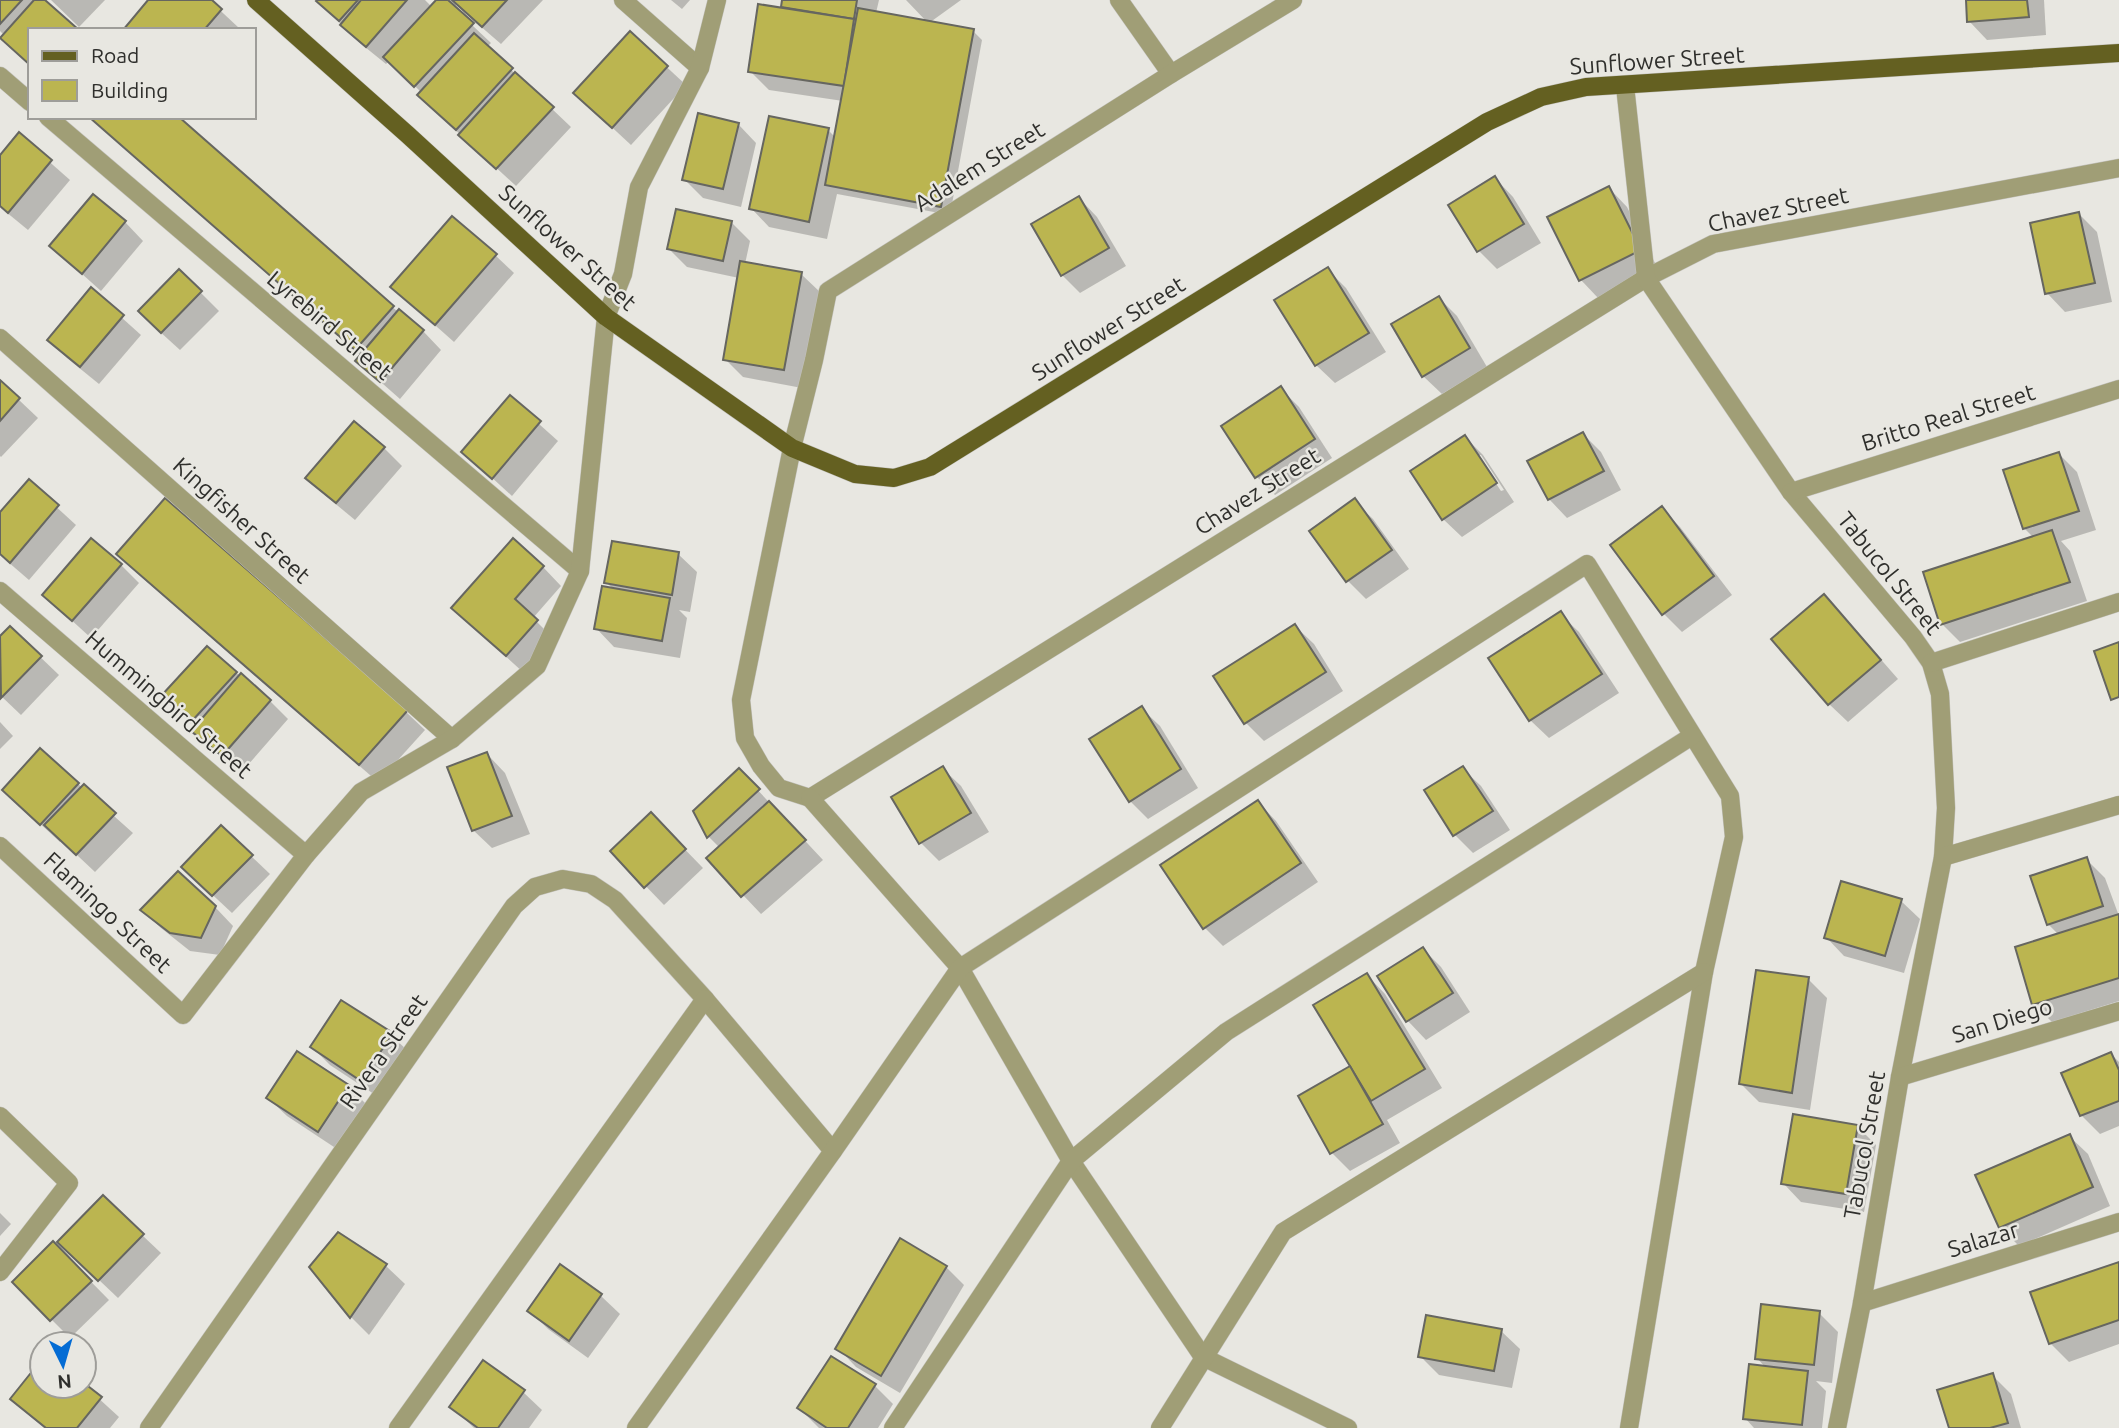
<svg xmlns="http://www.w3.org/2000/svg" width="2119" height="1428" font-family="Ubuntu,sans-serif">
<rect width="100%" height="100%" fill="#e8e7e1"/>
<g fill="#0003" fill-rule="evenodd">
<path d="M0 0H43L30 30V65L2 38 5 36 0 31Z"/>
<path d="M51 0H105L79 27Z"/>
<path d="M150 0H209L239 28 125 30Z"/>
<path d="M319 0H425L432 7 439 0H543L501 44 456 5 454 8 491 43 487 47 571 127 516 186 438 114 422 93 389 61 386 64 360 43 318 1Z"/>
<path d="M671 0H690L682 9Z"/>
<path d="M784 0H879L876 13 928 23 906 0H961L929 23 973 31 982 40 950 215 837 194 827 239 769 227 751 208 828 130 836 138 843 101 769 90 750 71 782 9Z"/>
<path d="M1967 0H2044L2046 35 1987 40 1969 21Z"/>
<path d="M630 33 686 85 631 145 575 93Z"/>
<path d="M89 117 392 307 423 331 441 350 400 399 357 361 361 356Z"/>
<path d="M738 124 756 143 741 207 703 198 684 179Z"/>
<path d="M19 135 70 180 28 230 0 207V158Z"/>
<path d="M1495 178 1513 197 1541 243 1497 269 1479 251Z"/>
<path d="M1609 188 1627 207 1658 269 1599 299 1581 280Z"/>
<path d="M1079 198 1097 217 1126 266 1080 293 1062 275Z"/>
<path d="M2079 214 2097 232 2112 302 2065 312 2047 293Z"/>
<path d="M125 222 143 241 101 291 51 246Z"/>
<path d="M731 222 750 241 745 264 801 274 820 292 802 388 743 377 725 359 739 278 687 267 669 249Z"/>
<path d="M495 255 514 273 454 342 392 287Z"/>
<path d="M1328 270 1346 288 1386 352 1335 383 1316 365Z"/>
<path d="M179 271 219 311 180 350 158 330Z"/>
<path d="M91 290 141 335 99 384 67 358 49 340Z"/>
<path d="M1439 298 1457 316 1487 367 1442 394 1423 376Z"/>
<path d="M0 382 38 418 1 457 0 456Z"/>
<path d="M1280 388 1299 407 1332 458 1275 495 1257 477Z"/>
<path d="M510 398 558 441 512 496 464 452Z"/>
<path d="M1583 434 1601 452 1621 490 1567 518 1549 499Z"/>
<path d="M1465 437 1483 455 1514 502 1462 537 1443 519ZM1477 455H1481L1504 490 1501 491Z"/>
<path d="M384 448 402 466 355 520 326 496 308 478Z"/>
<path d="M2059 454 2077 472 2096 530 2061 541 2070 551 2087 601 1960 642 1942 624 2034 538 2024 528Z"/>
<path d="M29 482 76 525 29 580 0 555V515Z"/>
<path d="M1354 501 1373 519 1409 569 1366 599 1348 581 1312 531Z"/>
<path d="M1661 508 1680 527 1732 595 1682 632 1664 614 1613 545Z"/>
<path d="M118 554 406 712 425 730 378 782 136 572Z"/>
<path d="M678 554 697 572 690 612 679 610 687 618 680 658 614 647 596 628 614 590 606 582Z"/>
<path d="M121 565 139 583 91 638 44 595Z"/>
<path d="M543 567 561 586 533 618 555 640 525 674 453 608Z"/>
<path d="M1824 596 1842 615 1898 679 1848 722 1829 704Z"/>
<path d="M1560 614 1579 632 1619 693 1549 738 1530 720Z"/>
<path d="M1295 626 1314 644 1343 691 1264 741 1245 722Z"/>
<path d="M10 628 59 675 21 715 0 695V638Z"/>
<path d="M207 648 270 701 288 719 241 773 212 749 193 731 196 727 164 696Z"/>
<path d="M1141 708 1160 726 1198 788 1148 819 1130 801Z"/>
<path d="M0 722 13 736 0 749Z"/>
<path d="M40 750 133 833 95 872 61 840 60 842 23 808Z"/>
<path d="M487 754 505 773 530 834 492 848 473 830Z"/>
<path d="M942 768 961 786 989 832 939 861 921 843Z"/>
<path d="M1462 768 1481 786 1510 830 1473 853 1455 835Z"/>
<path d="M739 770 823 860 761 914 708 858 720 848 709 837 695 811Z"/>
<path d="M1258 802 1276 821 1318 882 1223 946 1205 928Z"/>
<path d="M669 833 703 868 664 905 612 851Z"/>
<path d="M251 856 270 874 232 913 202 885Z"/>
<path d="M2086 859 2105 878 2119 916V1001L2052 1022 2034 1004 2059 935 2048 924Z"/>
<path d="M1901 901 1920 919 1904 973 1844 956 1826 937Z"/>
<path d="M215 907 233 926 220 955 190 951 161 928 142 910Z"/>
<path d="M1423 949 1441 967 1470 1012 1426 1040 1408 1021 1379 977Z"/>
<path d="M1367 975 1385 994 1442 1088 1387 1120 1400 1143 1350 1171 1332 1153 1353 1067Z"/>
<path d="M1808 979 1827 998 1810 1110 1759 1102 1741 1084Z"/>
<path d="M391 1035 410 1053 380 1098 330 1065 312 1047Z"/>
<path d="M2111 1054 2119 1062V1126L2100 1134 2081 1115Z"/>
<path d="M348 1086 366 1104 337 1149 287 1116 268 1098Z"/>
<path d="M1857 1126 1876 1145 1864 1212 1801 1202 1783 1183Z"/>
<path d="M2069 1136 2088 1154 2110 1206 2019 1246 2000 1227Z"/>
<path d="M0 1213 11 1224 0 1236Z"/>
<path d="M338 1234 386 1266 405 1284 369 1335 351 1317 311 1267Z"/>
<path d="M142 1235 161 1253 118 1298 78 1260Z"/>
<path d="M53 1243 109 1300 70 1338 14 1282Z"/>
<path d="M2119 1263V1344L2069 1362 2050 1343Z"/>
<path d="M561 1267 601 1296 620 1314 588 1358 548 1329 529 1310Z"/>
<path d="M946 1267 964 1285 900 1393 856 1367 838 1348Z"/>
<path d="M1819 1313 1838 1332 1832 1383 1816 1381 1826 1391 1822 1428H1754L1745 1418 1766 1368 1757 1358Z"/>
<path d="M1501 1331 1520 1349 1512 1388 1439 1375 1420 1356Z"/>
<path d="M42 1362V1386L84 1385 119 1417 110 1428H44L31 1417 12 1399Z"/>
<path d="M1992 1375 2011 1394 2021 1428H1951Z"/>
<path d="M875 1386 893 1404 878 1428H819L799 1408Z"/>
<path d="M523 1392 542 1410 529 1428H474L451 1406Z"/>
</g>
<g fill="#bbb550" stroke="#666660" stroke-width="2">
<path d="M0 0H22L0 24Z"/>
<path d="M34 0H45L79 30H30V65L0 38Z"/>
<path d="M148 0H212L222 9 204 30H123Z"/>
<path d="M317 0H358L339 21 316 1Z"/>
<path d="M361 0H407L366 47 340 25Z"/>
<path d="M436 0H448L474 23 414 87 383 57Z"/>
<path d="M452 0H507L482 27Z"/>
<path d="M782 0H857L854 19 781 7Z"/>
<path d="M1966 0H2027L2029 17 1967 22Z"/>
<path d="M758 4 854 19 844 86 748 72Z"/>
<path d="M858 8 974 29 941 207 825 185Z"/>
<path d="M630 31 668 66 612 128 573 93Z"/>
<path d="M474 33 513 68 456 130 417 95Z"/>
<path d="M515 72 554 107 496 169 458 135Z"/>
<path d="M698 113 739 123 723 189 682 180Z"/>
<path d="M769 116 829 128 809 222 749 209Z"/>
<path d="M89 117H179L394 306 355 350Z"/>
<path d="M19 132 52 160 8 213 0 206V155Z"/>
<path d="M1495 176 1524 224 1477 252 1448 205Z"/>
<path d="M1609 186 1641 250 1579 281 1547 217Z"/>
<path d="M93 194 126 221 82 274 49 246Z"/>
<path d="M1079 196 1109 248 1061 276 1031 224Z"/>
<path d="M676 209 732 221 723 261 667 249Z"/>
<path d="M2079 212 2095 283 2045 294 2030 223Z"/>
<path d="M452 216 497 254 435 325 390 287Z"/>
<path d="M740 261 802 272 784 370 723 360Z"/>
<path d="M1328 267 1369 333 1315 366 1274 300Z"/>
<path d="M179 269 202 291 161 333 138 311Z"/>
<path d="M91 287 124 315 80 367 47 340Z"/>
<path d="M1439 296 1470 348 1422 377 1391 324Z"/>
<path d="M399 309 424 330 380 382 355 361Z"/>
<path d="M0 380 20 398 0 421Z"/>
<path d="M1281 386 1315 439 1255 478 1221 426Z"/>
<path d="M510 395 541 421 492 479 461 452Z"/>
<path d="M354 421 385 447 336 503 305 478Z"/>
<path d="M1583 432 1604 471 1548 500 1527 461Z"/>
<path d="M1465 435 1497 483 1442 520 1410 471Z"/>
<path d="M2059 452 2079 511 2023 529 2003 470Z"/>
<path d="M29 479 59 505 10 563 0 554V512Z"/>
<path d="M165 498 408 710 359 765 116 554Z"/>
<path d="M1355 498 1392 550 1346 582 1309 531Z"/>
<path d="M1662 506 1714 576 1662 615 1610 545Z"/>
<path d="M2052 530 2070 582 1940 625 1923 572Z"/>
<path d="M91 538 122 564 72 621 42 595Z"/>
<path d="M513 538 544 566 515 599 538 620 506 656 451 608Z"/>
<path d="M612 541 679 552 672 595 604 583Z"/>
<path d="M602 586 670 598 662 641 594 629Z"/>
<path d="M1824 594 1881 660 1828 705 1771 639Z"/>
<path d="M1561 611 1602 674 1529 721 1488 658Z"/>
<path d="M1295 624 1326 672 1244 724 1213 676Z"/>
<path d="M10 626 42 656 1 698 0 636Z"/>
<path d="M2119 642V697L2111 700 2094 651Z"/>
<path d="M207 646 237 672 191 722 161 696Z"/>
<path d="M241 673 271 700 222 756 191 731Z"/>
<path d="M1142 706 1181 769 1129 802 1089 739Z"/>
<path d="M40 748 79 783 40 825 2 790Z"/>
<path d="M487 752 512 816 472 831 447 767Z"/>
<path d="M943 766 971 813 919 844 891 797Z"/>
<path d="M1463 766 1493 811 1453 836 1424 790Z"/>
<path d="M739 768 760 789 707 838 693 811Z"/>
<path d="M84 784 116 813 76 855 44 825Z"/>
<path d="M1258 800 1301 863 1203 929 1160 865Z"/>
<path d="M769 801 806 840 741 897 706 858Z"/>
<path d="M651 812 686 849 644 888 610 851Z"/>
<path d="M221 825 253 855 212 896 181 867Z"/>
<path d="M2087 857 2103 906 2047 925 2030 876Z"/>
<path d="M178 871 216 906 201 938 170 933 140 910Z"/>
<path d="M1841 881 1902 899 1885 956 1824 938Z"/>
<path d="M2119 914V978L2032 1005 2015 947Z"/>
<path d="M1423 947 1453 993 1406 1022 1377 976Z"/>
<path d="M1756 970 1809 977 1792 1093 1739 1084Z"/>
<path d="M1367 973 1425 1069 1371 1101 1313 1005Z"/>
<path d="M341 1000 393 1033 361 1081 310 1047Z"/>
<path d="M297 1051 349 1085 318 1132 266 1098Z"/>
<path d="M2111 1052 2119 1070V1101L2080 1116 2061 1073Z"/>
<path d="M1350 1066 1383 1124 1330 1154 1298 1096Z"/>
<path d="M1793 1114 1858 1125 1846 1194 1781 1184Z"/>
<path d="M2070 1134 2093 1187 1999 1228 1975 1175Z"/>
<path d="M103 1195 144 1234 98 1281 57 1242Z"/>
<path d="M338 1232 387 1264 350 1318 309 1267Z"/>
<path d="M900 1238 947 1266 881 1376 835 1349Z"/>
<path d="M53 1241 92 1281 50 1321 12 1282Z"/>
<path d="M2119 1262V1320L2049 1344 2030 1292Z"/>
<path d="M560 1264 602 1294 569 1341 527 1311Z"/>
<path d="M1761 1304 1820 1311 1814 1365 1755 1359Z"/>
<path d="M1426 1315 1502 1329 1494 1371 1418 1357Z"/>
<path d="M831 1356 876 1384 848 1428H827L797 1408Z"/>
<path d="M42 1359V1386H84V1383L102 1397 77 1428H46L10 1399Z"/>
<path d="M483 1360 525 1390 498 1428H478L449 1407Z"/>
<path d="M1749 1364 1808 1371 1802 1425 1743 1419Z"/>
<path d="M1993 1373 2008 1423 1990 1428H1949L1937 1390Z"/>
</g>
<g fill="none" stroke-linecap="round" stroke-linejoin="round">
<defs>
<g id="minor">
<path d="M623 0 700 68"/>
<path d="M1119 0 1171 74"/>
<path d="M1293 0 1171 74 828 291 814 360 792 448 741 700 745 738 761 766 779 788 810 798 1646 278 1713 244 2119 168"/>
<path d="M0 76 30 102"/>
<path d="M1625 86 1646 278 1791 492 1913 637 1931 663 1940 694 1946 808 1943 857 1900 1077 1862 1303 1837 1428"/>
<path d="M48 117 580 571"/>
<path d="M0 338 452 739"/>
<path d="M1791 492 2119 389"/>
<path d="M0 591 306 855"/>
<path d="M1931 663 2119 602"/>
<path d="M810 798 960 968 1071 1161 1203 1357 1348 1428"/>
<path d="M0 846 183 1015 306 855 361 792 452 739 537 666 580 571 606 317 623 274 639 187 700 68 717 0"/>
<path d="M1943 857 2119 805"/>
<path d="M1900 1077 2119 1011"/>
<path d="M0 1116 69 1183 0 1272"/>
<path d="M1862 1303 2119 1222"/>
<path d="M149 1428 514 906 535 887 563 879 591 884 615 900 705 999 833 1151"/>
<path d="M398 1428 705 999"/>
<path d="M636 1428 833 1151 960 968 1587 564 1730 796 1734 837 1704 972 1629 1428"/>
<path d="M893 1428 1071 1161 1226 1032 1692 736"/>
<path d="M1160 1428 1283 1232 1704 972"/>
</g>
<path id="major" d="M256 0 408 135 606 317 792 448 855 474 894 478 930 467 1487 122 1541 97 1586 87 2119 53"/>
</defs>
<use href="#minor" stroke="#c3c2bd" stroke-width="19"/>
<use href="#major" stroke="#c3c2bd" stroke-width="19"/>
<use href="#minor" stroke="#a09e76" stroke-width="18"/>
<use href="#major" stroke="#646021" stroke-width="18"/>
</g>
<g text-anchor="middle" dominant-baseline="central" stroke-width="5" stroke-linejoin="round" paint-order="stroke">
<g font-size="23" fill="#2f2f2c" stroke="#e8e7e1">
<text transform="translate(1657 60) rotate(-4)">Sunflower Street</text>
<text transform="translate(979 166) rotate(-32)">Adalem Street</text>
<text transform="translate(1778 209) rotate(-12)">Chavez Street</text>
<text transform="translate(568 247) rotate(42)">Sunflower Street</text>
<text transform="translate(330 325) rotate(40)">Lyrebird Street</text>
<text transform="translate(1108 328) rotate(-32)">Sunflower Street</text>
<text transform="translate(1948 417) rotate(-17)">Britto Real Street</text>
<text transform="translate(1257 491) rotate(-32)">Chavez Street</text>
<text transform="translate(242 520) rotate(42)">Kingfisher Street</text>
<text transform="translate(1890 573) rotate(51)">Tabucol Street</text>
<text transform="translate(169 704) rotate(41)">Hummingbird Street</text>
<text transform="translate(108 912) rotate(43)">Flamingo Street</text>
<text transform="translate(2002 1020) rotate(-17)">San Diego</text>
<text transform="translate(383 1051) rotate(-55)">Rivera Street</text>
<text transform="translate(1864 1145) rotate(-80)">Tabucol Street</text>
<text transform="translate(1983 1239) rotate(-17)">Salazar</text>
</g>
</g>
<rect x="28" y="28" width="228" height="91" fill="#e8e7e1" stroke="#9e9d99" stroke-width="2"/>
<rect x="42" y="51" width="35" height="10" fill="#646021" stroke="#9e9d99" stroke-width="2"/>
<text x="91" y="63" font-size="21" fill="#2f2f2c">Road</text>
<rect x="42" y="80" width="35" height="21" fill="#bbb550" stroke="#9e9d99" stroke-width="2"/>
<text x="91" y="98" font-size="21" fill="#2f2f2c">Building</text>
<g transform="translate(63 1365) rotate(175)"><circle r="33" fill="#e8e7e1" stroke="#9e9d99" stroke-width="2"/>
<path d="M0-5L12 26L0 18L-12 26Z" fill="#046cd4"/>
<text y="-10" font-size="19" font-weight="bold" text-anchor="middle" fill="#2f2f2c">N</text>
</g>
</svg>
